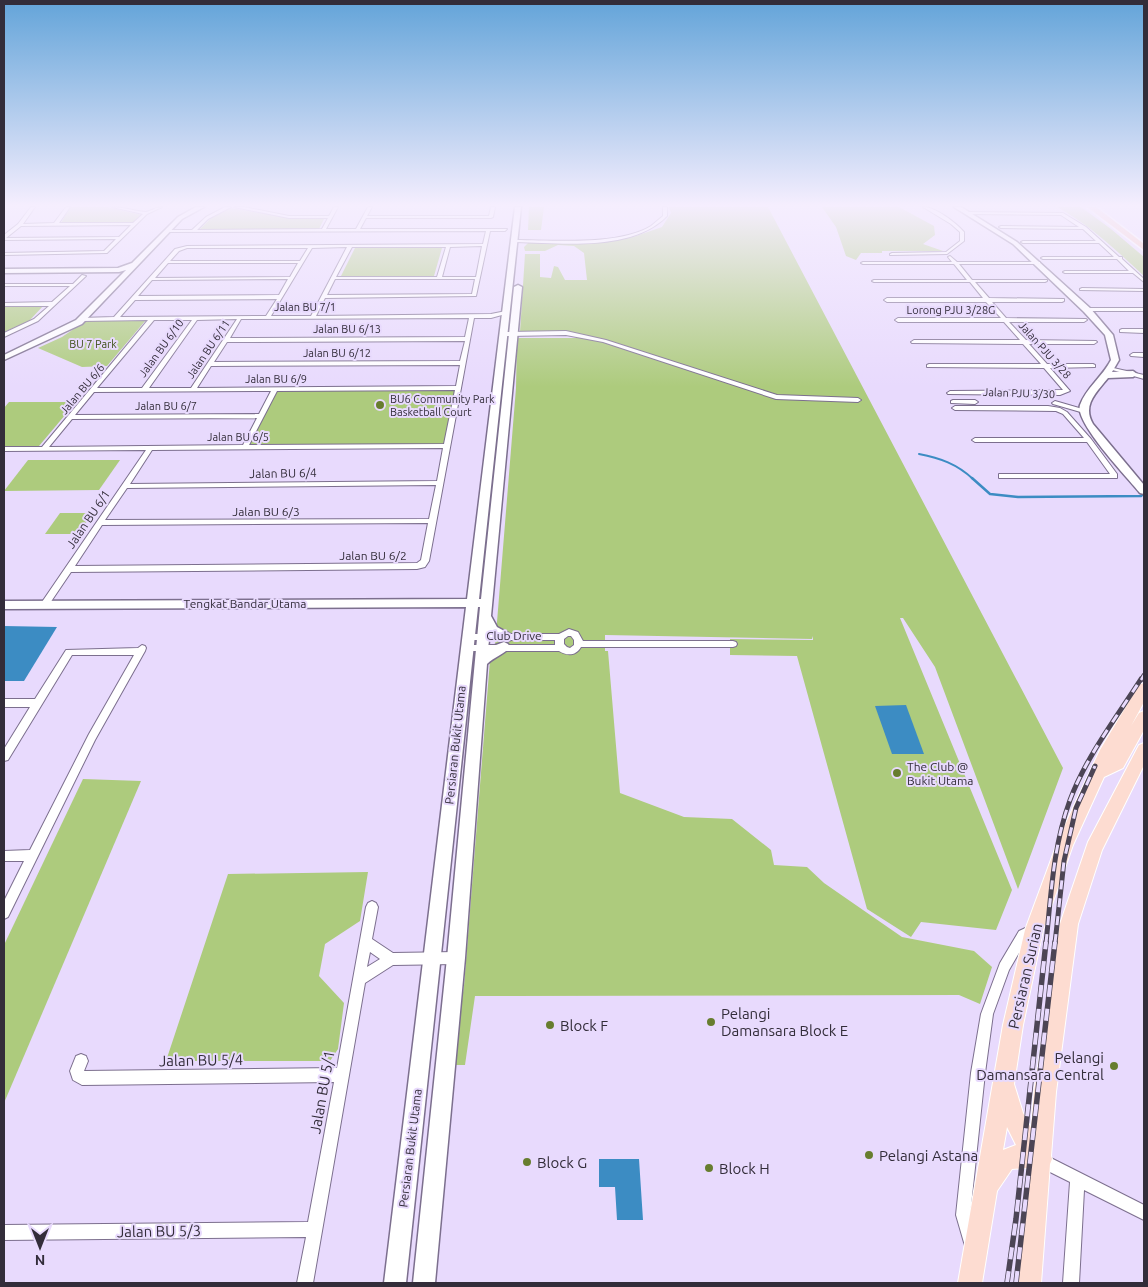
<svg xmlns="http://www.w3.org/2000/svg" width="1148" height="1287" font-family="Ubuntu,sans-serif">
<rect width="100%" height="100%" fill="#e8dafd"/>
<g fill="#adcb7d">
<path d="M70 207H107L142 215 135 222 130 223H61Z"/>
<path d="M529 207H544L541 230H528Z"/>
<path d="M669 207H768L1063 768 1018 889 935 667 903 618H900L1012 890 996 930 921 922 911 937 867 909 797 656 730 655V639L813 640V636L812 639 605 635V651H608L620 793 684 817 732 819 771 850 774 865 807 867 824 883 902 937 974 951 992 967 980 1004 959 995 475 996 465 1065H452L464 986 490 660 494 659 516 388 517 338H585L566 332H520L525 254H540V277L551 278 554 266 558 267 565 280H587L584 253 574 246 558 245 545 251H525L524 247 529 242 591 243 633 237 662 227 671 213Z"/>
<path d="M822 207H899L934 226 935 235 923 244 943 251H882V253H861L856 260 846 256 836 227Z"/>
<path d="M1057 207H1081L1111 229 1144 257V276C1117 251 1090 225 1057 207Z"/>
<path d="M231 208 289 218 324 219 319 229H200L212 217Z"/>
<path d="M355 248H442L434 276H341Z"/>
<path d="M4 305H44L29 321 4 332Z"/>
<path d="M87 320H146L107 366 82 367 38 348 62 337Z"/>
<path d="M457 388 446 446H246L275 389Z"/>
<path d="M9 402H76L39 446H4V408Z"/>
<path d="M28 460H120L99 490 4 491Z"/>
<path d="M60 513H93L78 534H45Z"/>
<path d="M83 779 141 781 4 1103V945Z"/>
<path d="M368 872 360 921 325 944 319 976 344 1003 338 1049 330 1061H166L228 874Z"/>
</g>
<g fill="#3c8cc3">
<path d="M4 626 57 627 24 681H4Z"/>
<path d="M906 705 924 754H892L875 706Z"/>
<path d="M599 1159H639L643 1220H617L615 1187H599Z"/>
</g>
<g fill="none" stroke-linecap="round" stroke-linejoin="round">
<path stroke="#3c8cc3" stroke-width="2" d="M919 454C940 458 957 464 973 479"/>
<path stroke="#3c8cc3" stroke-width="2.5" d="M972 478 990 494 1018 497 1141 496 1144 493"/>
<defs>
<g id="street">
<path d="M31 207H35L23 224 54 223 66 207H70L59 223H133L143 214 112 207C122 207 139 212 146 212 152 211 156 207 162 207L147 214 107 253 4 255V253L104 251 116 239 4 240V235L18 224ZM131 225 119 237 6 238 21 226Z"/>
<path d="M225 207H231L208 219 197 230 322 229 328 218H289L234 207H244L289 216H329L334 207H338L326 229H356L368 207H372L367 216H489L491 207H495L493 217 491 218H366L360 229H507L505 231H490L476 296 325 298 316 316 491 314 506 311 509 313 491 318H474L429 561 425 567 417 569 71 572 48 606H42L41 604 42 602 146 450 4 451V447H42L148 320 82 321 79 319 80 318 114 317 175 249 187 246 483 244 486 231 167 232 165 231 167 230H192L206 217ZM482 246 476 277H442L450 247ZM347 247 311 316H271L312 248ZM352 247H446L437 277H336ZM187 248H308L300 261H170L179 251ZM168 263H298L290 277 155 278ZM288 279 279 295 138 296 152 280ZM335 279H475L472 294 327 295ZM277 299 266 316 120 317 135 300ZM469 318 465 337 230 338 241 319ZM237 319 191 388H149L197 320ZM154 320H192L142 388H97ZM465 341 460 361 214 362 227 342ZM460 365 456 386 197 388 211 366ZM455 390 444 444 249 445 277 391ZM271 391 259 414 75 415 94 392ZM257 418 243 445 49 447 72 419ZM443 448 437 481 130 484 152 450ZM436 485 429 519 105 520 127 488ZM428 523 421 560 417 563 75 566 102 525Z"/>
<path d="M663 207H667V216C632 252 561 243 515 242L513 241 515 240C553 240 618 246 651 226 655 223 659 219 663 216Z"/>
<path d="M923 207C936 207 956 223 964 232V241L947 254 890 255V254L892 253 946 252 960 241V232L951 224Z"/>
<path d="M968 212 1063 213 1086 227 1119 257H1122V259L1144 279V282L1133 273H1065L1063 272 1065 271H1129L1117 259H1043L1041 258 1043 257H1114L1099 243H1023L1021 242 1023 241H1096L1083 229 1001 228 999 227 1001 226 1079 227 1061 215 967 214Z"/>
<path d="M950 256 957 262H1040V263L1038 264H959L972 280H1047V281L1045 282H975L989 298 1064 299V301L1062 302H992L1006 318 1086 319 1087 320 1084 322H1009L1026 340 1096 341 1097 342 1094 344H1029L1047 364H1093L1095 365V367L1050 368 1070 391 1060 395 948 394 947 393 950 391 1063 390 1044 368 927 367V365L929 364H1041L1023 344 912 343 911 342 914 340H1020L1004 322H898L895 320 898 318H1001L986 302H887L884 300 887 298H983L970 282H874L872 281 874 280H967L954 264H863L861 263 863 262H952L948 257Z"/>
<path d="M82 275 86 276 38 321 4 337V333L34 319 49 306H4V303L52 302 70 286H4V284H73Z"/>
<path d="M1082 288 1144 289V291L1080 290V289Z"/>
<path d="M1087 308H1144V311H1085L1084 310Z"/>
<path d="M1122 329H1144V333L1120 332V330Z"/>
<path d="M566 331 606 340 777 395 858 398 861 400 858 402 776 399 603 342 566 335 507 336 504 334 507 332Z"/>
<path d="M1133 353H1144V357L1131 356 1130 355Z"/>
<path d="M1109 367 1144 375V379L1109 369Z"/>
<path d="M953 400H975L978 402 975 404 951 403V401Z"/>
<path d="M1055 401 1086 410 1087 411 1084 413 1053 404 1052 403Z"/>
<path d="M1048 406 1060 408 1067 412 1091 439 1117 474V478H999V474H1110L1087 442H975L972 440 975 438H1084L1063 414 1056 411 955 410 952 408 955 406Z"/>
<path d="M569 629 578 632 583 641H733L736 642 737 644 736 646 733 647H581C576 656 567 656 559 651H466L463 650 462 648 463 646 466 645H555V640H468L465 639 464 637 465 635 468 634H559ZM568 636H571L574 640V645L570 648 567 647 564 644V639Z"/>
<path d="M142 645 145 646 146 648 145 651 95 740 8 917 4 919V901L24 861H4V851L30 850 89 734 134 655H72L8 760 4 761V749L30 707H4V699H35L66 650 138 648Z"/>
<path d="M372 901 376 903 378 907 372 939 393 953 456 952 460 954 462 958 460 962 456 964 393 965 365 983 313 1283H297L306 1237 4 1240V1225L308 1222 334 1082 82 1085 73 1080 70 1071 76 1056 81 1054 86 1056 88 1061 84 1071 337 1068 366 907 368 903ZM370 952 380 959 367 967Z"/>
<path d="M1034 924 1038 926 1040 930 1038 934 1027 939 1009 970 993 1014 985 1073 970 1215 978 1241 975 1246 970 1249 965 1246 956 1215 971 1073 981 1014 1000 963 1019 931Z"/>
<path d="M1041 1153 1144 1205V1220L1084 1190 1079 1283H1063L1070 1182 1036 1165 1034 1160 1036 1155Z"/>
</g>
<g id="secondary">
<path d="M196 207H204L182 219 82 324 4 360V355L76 320 126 270 119 272 4 273V269L118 268 132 263 178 217Z"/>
<path d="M515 207H521L479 599H481L514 287 518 285 522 287 491 616 497 627 510 634 512 637 510 640 506 642 490 634 488 648 504 642 508 644 510 647C506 653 494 657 487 664L465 958 435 1283H413L447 958 480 607H478L406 1283H384L466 607 4 609V601L467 599Z"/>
<path d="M954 207H961L1017 242 1090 308 1113 335 1119 360 1112 372 1133 371 1137 374 1133 377 1108 378C1096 393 1082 405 1093 424L1144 485V494L1140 493C1128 478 1074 422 1080 405 1086 388 1103 376 1111 360L1105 335 1084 312 1013 244Z"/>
</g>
<path id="primary" d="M1144 683V702L1131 726 1139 713 1144 711V730L1123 768 1104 777 1073 845 1043 930 1023 1025 1014 1084 1023 1113 1031 1128 1034 1092 1060 924 1088 842 1139 745 1144 743V765L1102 850 1078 924 1056 1092 1051 1156 1052 1159 1050 1164 1041 1283H1017L1027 1168 1012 1169 997 1191 982 1283H958L1003 1025 1025 930 1059 838 1100 750 1139 685ZM1007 1127 1016 1145 1003 1150Z"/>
<path id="highway" d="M1087 207H1096L1144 244V250Z"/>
</defs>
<use href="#street" stroke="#7c6f8e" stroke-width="2"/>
<use href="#secondary" stroke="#7c6f8e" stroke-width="3"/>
<use href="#primary" stroke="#fff" stroke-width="2"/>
<use href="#highway" stroke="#fff" stroke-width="3"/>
<use href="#street" fill="#fff" fill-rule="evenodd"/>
<use href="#secondary" fill="#fff" fill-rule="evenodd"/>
<use href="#primary" fill="#fddcd1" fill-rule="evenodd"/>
<use href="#highway" fill="#fbc5b3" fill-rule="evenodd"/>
<defs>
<path id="rail-far2" d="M1141 680 1144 675"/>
<g id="rail-far1">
<path d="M1046 943C1051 896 1053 846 1070 800 1086 757 1116 718 1141 679"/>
<path d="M1055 943 1064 861 1076 808 1095 766"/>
</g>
<g id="rail">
<path d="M1007 1283 1016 1219 1046 942"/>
<path d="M1016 1283 1055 942"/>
</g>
</defs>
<use href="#rail-far2" stroke="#4c4555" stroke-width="4.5"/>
<use href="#rail-far1" stroke="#4c4555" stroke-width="5"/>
<use href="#rail" stroke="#4c4555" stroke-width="5.5"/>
<use href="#rail-far2" stroke="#e8dafd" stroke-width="2.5" stroke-dasharray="7" stroke-linecap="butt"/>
<use href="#rail-far1" stroke="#e8dafd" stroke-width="3" stroke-dasharray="9" stroke-linecap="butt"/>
<use href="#rail" stroke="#e8dafd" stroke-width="4" stroke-dasharray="12" stroke-linecap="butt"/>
</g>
<linearGradient id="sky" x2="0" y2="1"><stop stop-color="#63a4d9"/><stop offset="0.53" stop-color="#f5eefe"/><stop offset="1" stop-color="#f5eefe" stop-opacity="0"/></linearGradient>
<rect width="1148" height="387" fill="url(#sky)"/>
<g fill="#677d2f" stroke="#e8dafd" stroke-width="2">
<circle cx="380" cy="405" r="5"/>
<circle cx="897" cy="773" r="5"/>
<circle cx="711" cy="1022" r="5"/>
<circle cx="550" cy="1025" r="5"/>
<circle cx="1114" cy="1066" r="5"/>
<circle cx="869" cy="1155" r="5"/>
<circle cx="527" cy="1162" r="5"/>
<circle cx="709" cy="1168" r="5"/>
</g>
<g text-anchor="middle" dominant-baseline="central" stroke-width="4" stroke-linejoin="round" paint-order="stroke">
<g font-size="11" fill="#332d3a" stroke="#e8dafd">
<text x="305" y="307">Jalan BU 7/1</text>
<text x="951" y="310">Lorong PJU 3/28G</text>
<text x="347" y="329">Jalan BU 6/13</text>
<text transform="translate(161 348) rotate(-54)">Jalan BU 6/10</text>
<text transform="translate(208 349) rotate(-56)">Jalan BU 6/11</text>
<text transform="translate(1045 350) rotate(48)">Jalan PJU 3/28</text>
<text x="337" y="353">Jalan BU 6/12</text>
<text x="276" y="379">Jalan BU 6/9</text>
<text transform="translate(82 389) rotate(-50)">Jalan BU 6/6</text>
<text transform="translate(1019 393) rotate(2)">Jalan PJU 3/30</text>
<text x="166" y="406">Jalan BU 6/7</text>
<text x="238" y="437">Jalan BU 6/5</text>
</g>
<g font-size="11" fill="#3c4f15" stroke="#e8dafd">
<text x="93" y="344">BU 7 Park</text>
</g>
<g font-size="11" fill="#332d3a" stroke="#e8dafd" text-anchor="start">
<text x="390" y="399">BU6 Community Park<tspan x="390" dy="13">Basketball Court</tspan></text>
</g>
<g font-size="12" fill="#332d3a" stroke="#e8dafd">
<text transform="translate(283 473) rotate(-1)">Jalan BU 6/4</text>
<text x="266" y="511">Jalan BU 6/3</text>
<text transform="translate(88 519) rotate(-56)">Jalan BU 6/1</text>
<text x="373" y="555">Jalan BU 6/2</text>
<text x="245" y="603">Tengkat Bandar Utama</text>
<text x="514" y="635">Club Drive</text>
<text transform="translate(455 745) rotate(-84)">Persiaran Bukit Utama</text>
<text transform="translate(410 1148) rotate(-83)">Persiaran Bukit Utama</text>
</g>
<g font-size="12" fill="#332d3a" stroke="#e8dafd" text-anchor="start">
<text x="907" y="766">The Club @<tspan x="907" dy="14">Bukit Utama</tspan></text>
</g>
<g font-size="15" fill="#332d3a" stroke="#e8dafd">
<text transform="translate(1025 976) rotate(-77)">Persiaran Surian</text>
<text transform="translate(201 1060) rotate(-1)">Jalan BU 5/4</text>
<text transform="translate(322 1092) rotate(-80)">Jalan BU 5/1</text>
<text transform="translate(159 1231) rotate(-1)">Jalan BU 5/3</text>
</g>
<g font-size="15" fill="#332d3a" stroke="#e8dafd" text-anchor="start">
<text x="721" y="1013">Pelangi<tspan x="721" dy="17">Damansara Block E</tspan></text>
<text x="560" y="1025">Block F</text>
<text x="1104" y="1057" text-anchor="end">Pelangi<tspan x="1104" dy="17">Damansara Central</tspan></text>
<text x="879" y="1155">Pelangi Astana</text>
<text x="537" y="1162">Block G</text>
<text x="719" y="1168">Block H</text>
</g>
</g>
<rect width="1148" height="1287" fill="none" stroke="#332d3a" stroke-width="10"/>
<g transform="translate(40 1247) rotate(180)" stroke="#e8dafd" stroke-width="4" paint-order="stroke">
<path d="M0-4L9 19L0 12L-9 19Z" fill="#332d3a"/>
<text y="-8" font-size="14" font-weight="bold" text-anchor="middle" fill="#332d3a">N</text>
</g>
</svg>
